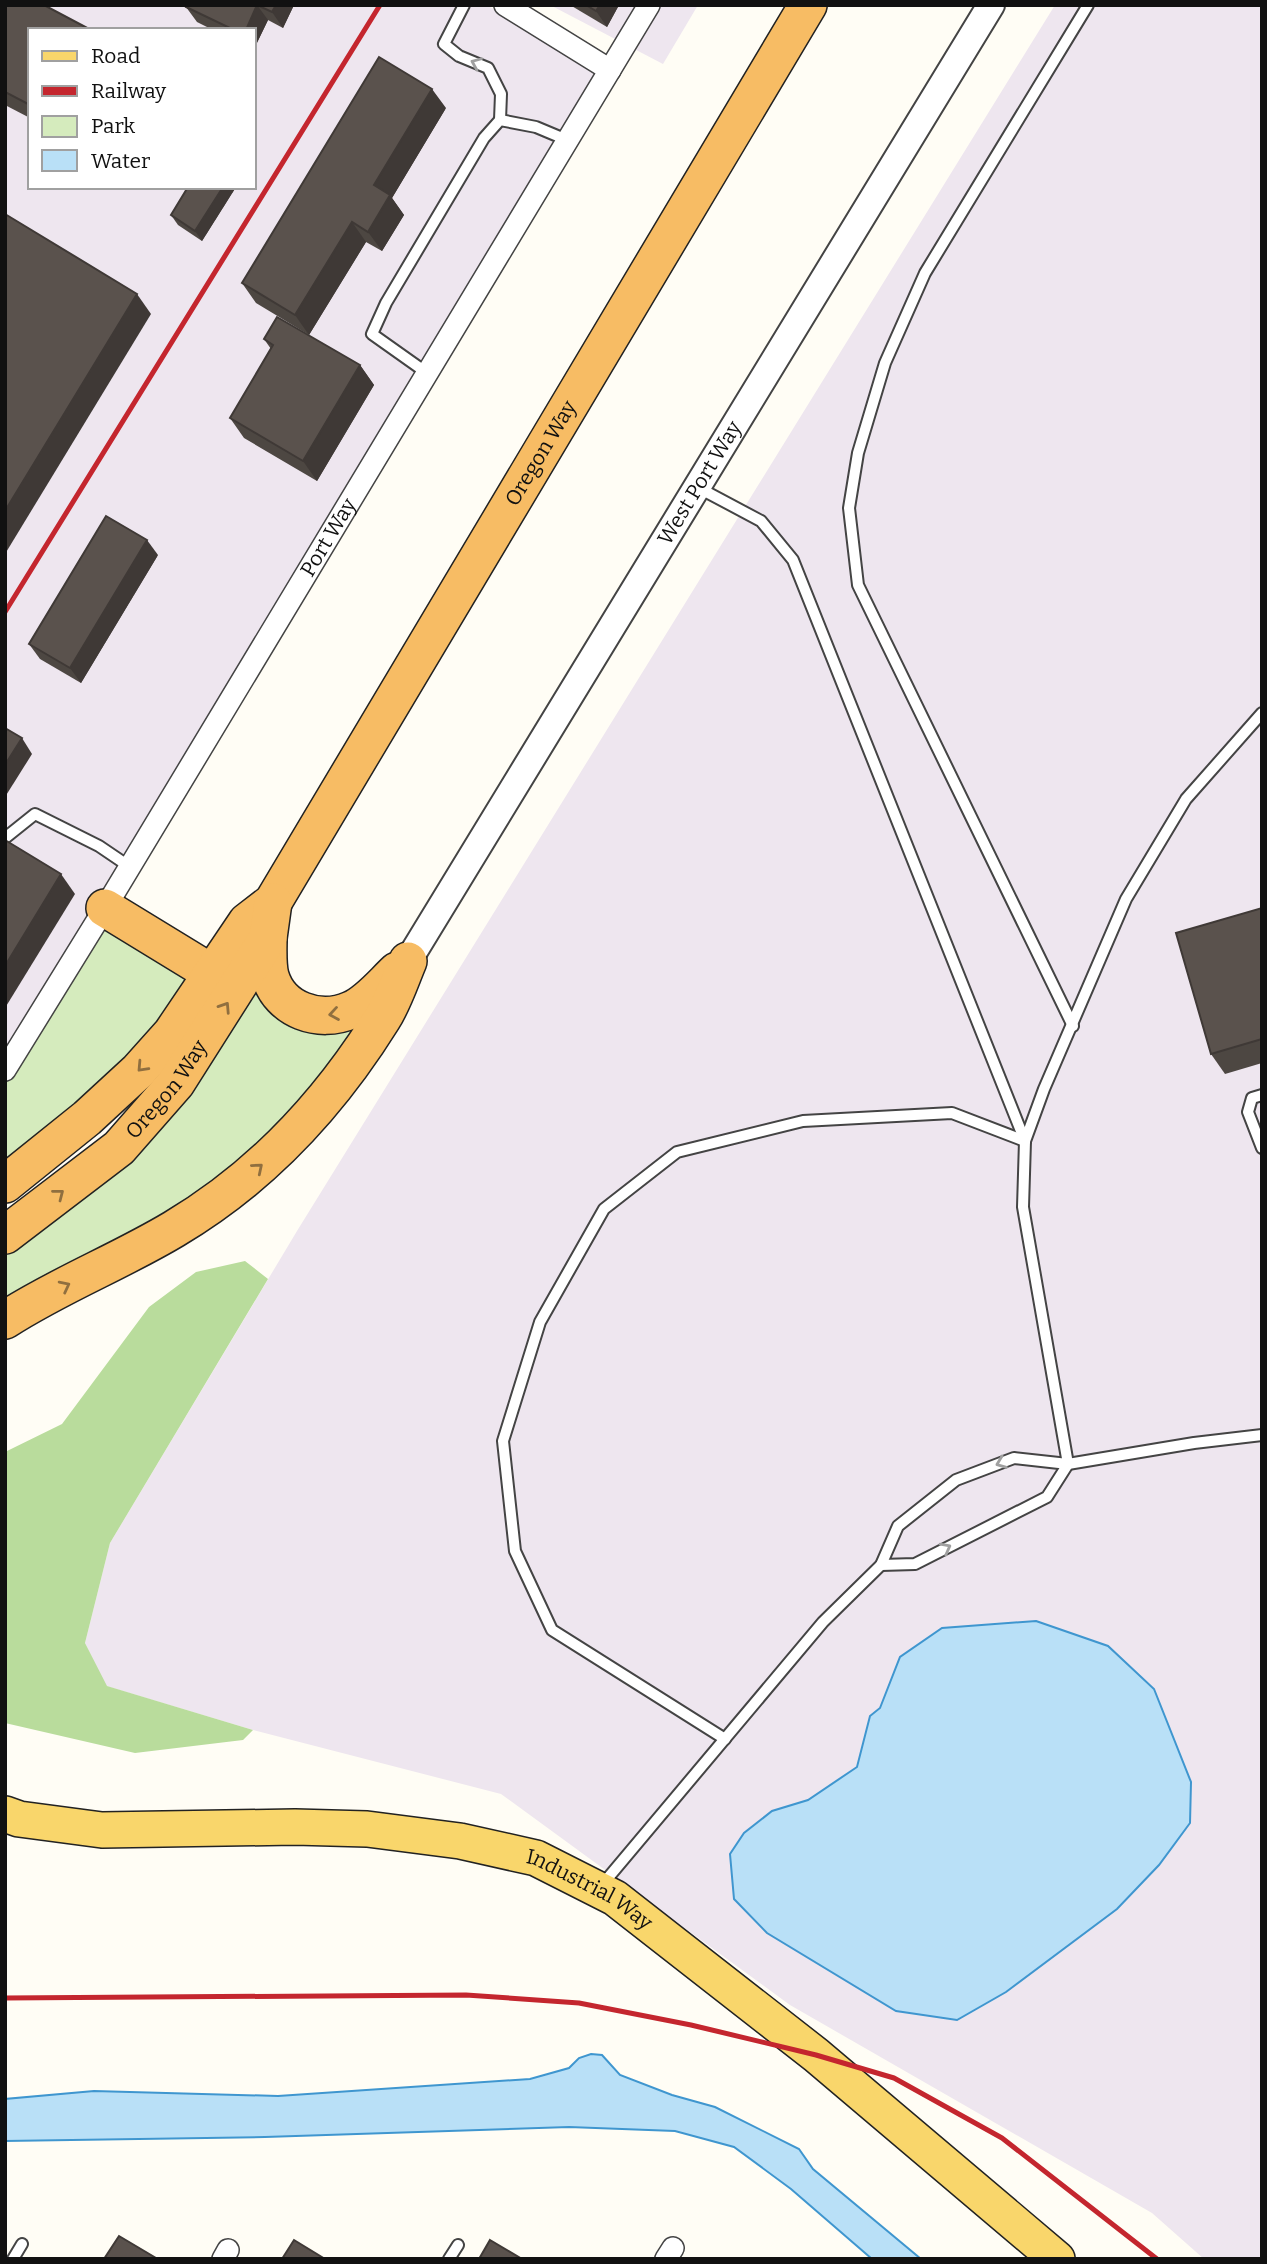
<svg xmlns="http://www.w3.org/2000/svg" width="1267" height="2264" font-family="Bitter,serif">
<rect width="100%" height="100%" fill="#fffdf5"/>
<g fill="#eee6ef" fill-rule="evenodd">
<path d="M5 5H486L610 70 5 1059ZM30 30H254V187H30Z"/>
<path d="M550 5H698L663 64Z"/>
<path d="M1055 5H1262V2259H1204L1152 2213 790 2005 501 1794 253 1730 106 1686 85 1643 110 1543 297 1231Z"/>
</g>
<g fill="#d5ebbd">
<path d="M105 908 213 974 5 1184V1070Z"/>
<path d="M408 961 281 1148 5 1320V1235L269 974 314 1015Z"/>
</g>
<path fill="#b9dc9c" d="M245 1261 268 1279 110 1543 85 1643 107 1686 253 1730 243 1740 135 1753 5 1723V1452L62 1424 149 1307 196 1272Z"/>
<g fill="#b9e0f7" stroke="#3f96cf" stroke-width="2">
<path d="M1036 1621 1108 1646 1154 1689 1191 1782 1190 1823 1159 1865 1117 1909 1006 1992 957 2020 896 2011 767 1933 734 1899 730 1854 744 1833 772 1811 808 1800 857 1767 870 1716 880 1708 900 1657 942 1628Z"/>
<path d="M591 2054 602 2055 620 2075 672 2095 715 2107 799 2149 813 2169 921 2259H872L791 2189 734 2147 675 2131 569 2127 265 2137 5 2141V2099L94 2091 278 2096 530 2079 569 2068 579 2058Z"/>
</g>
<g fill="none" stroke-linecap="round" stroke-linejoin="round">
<defs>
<g id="service">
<path d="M464 5 444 44 459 56 488 68 501 94 500 120"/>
<path d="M427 373 372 334 386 303 484 138 500 120 536 127 567 140"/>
<path d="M697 487 761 521 793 560 1025 1141"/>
<path d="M5 838 35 814 99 846 130 867"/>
<path d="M1073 1026 858 585 849 508 858 453 885 363 925 273 1088 5"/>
<path d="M1262 1095 1252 1098 1248 1112 1262 1148"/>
<path d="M881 1565 915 1564 1047 1497 1068 1464 1023 1207 1025 1141 1044 1089 1126 899 1186 799 1262 713"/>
<path d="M725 1739 552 1630 515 1551 503 1441 540 1322 604 1209 677 1152 803 1121 952 1113 1025 1141"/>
<path d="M602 1885 823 1622 881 1565 898 1526 956 1480 1014 1458 1068 1464 1194 1443 1262 1435"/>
<path d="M13 2259 22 2244"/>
<path d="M449 2259 458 2245"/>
</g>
<g id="minor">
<path d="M505 5 610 70"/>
<path id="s1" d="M5 1070 105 908 649 5"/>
<path d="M223 2259 228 2250"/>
<path d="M666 2259 673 2248"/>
</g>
<g id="tertiary">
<path id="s2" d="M408 961 991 5"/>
</g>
<g id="primary">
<path id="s3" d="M5 1814 19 1819 102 1830 295 1827 367 1829 460 1841 536 1858 615 1898 816 2055 1057 2259"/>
</g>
<g id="trunk">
<path d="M105 908 213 974"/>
<path d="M268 938C268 950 267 965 270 976 280 1010 319 1024 351 1010 368 1003 383 984 397 971"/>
<path id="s4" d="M5 1184 87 1118 138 1071 172 1033 247 922 273 902 808 5"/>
<path id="s5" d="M5 1235 119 1148 176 1083 268 938 273 902"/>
<path d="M5 1320C59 1285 119 1262 174 1229 260 1178 329 1104 382 1019 393 1002 400 980 408 961"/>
</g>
</defs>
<use href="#service" stroke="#444" stroke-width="14"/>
<use href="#minor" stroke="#444" stroke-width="24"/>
<use href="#tertiary" stroke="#444" stroke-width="30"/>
<use href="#primary" stroke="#222" stroke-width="38"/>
<use href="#trunk" stroke="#222" stroke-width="40"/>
<use href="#service" stroke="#fff" stroke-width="10"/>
<use href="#minor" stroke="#fff" stroke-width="21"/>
<use href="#tertiary" stroke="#fff" stroke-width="26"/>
<use href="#primary" stroke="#f9d66b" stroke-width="35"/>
<use href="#trunk" stroke="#f7bc64" stroke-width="37"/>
<g stroke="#c4262e" stroke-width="5">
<path d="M5 612 380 5"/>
<path d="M5 1998 466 1995 579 2003 691 2025 816 2055 894 2078 1002 2138 1157 2259"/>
</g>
</g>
<g fill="#4d4742">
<path d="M5 5 30 30V118L5 105Z"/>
<path d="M294 5 283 28 268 20 254 49V30H213L197 22 186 7Z"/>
<path d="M570 5H619L607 27Z"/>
<path d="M446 108 392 198 404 215 382 251 366 242 309 335 256 303 242 283Z"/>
<path d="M188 187H236L202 241 178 225 171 215Z"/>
<path d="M264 339 360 365 374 385 317 481 244 438 230 418 271 349Z"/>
<path d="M158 555 81 683 40 659 29 644Z"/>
<path d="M1262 908V1063L1225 1074 1211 1054Z"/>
</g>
<g fill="#3f3936">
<path d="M257 5 268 20 254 49V30H246Z"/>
<path d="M276 5H294L283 28 272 12Z"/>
<path d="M600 5H619L607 27 596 11Z"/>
<path d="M432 89 446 108 392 198 404 215 382 251 368 232 374 185Z"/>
<path d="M223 187H236L202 241 195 231Z"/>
<path d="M352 222 366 242 309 335 295 315Z"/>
<path d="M137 294 151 314 5 554V511Z"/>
<path d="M360 365 374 385 317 481 303 461Z"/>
<path d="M147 540 158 555 81 683 70 668Z"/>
<path d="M22 738 32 754 5 797V765Z"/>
<path d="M61 874 75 894 5 1008V966Z"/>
</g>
<g fill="#5a524d" stroke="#3f3936" stroke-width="2">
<path d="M5 5H44L91 30H30V105L5 92Z"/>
<path d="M187 5H276L272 12 257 5 246 30H234L186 7Z"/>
<path d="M586 5H600L596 11Z"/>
<path d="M379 57 432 89 374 185 390 195 368 232 352 222 295 315 242 283Z"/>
<path d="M188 187H223L195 231 171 215Z"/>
<path d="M5 214 137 294 5 511Z"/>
<path d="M277 317 360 365 303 461 230 418 273 345 264 339Z"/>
<path d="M106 516 147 540 70 668 29 644Z"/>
<path d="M5 728 22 738 5 765Z"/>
<path d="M5 840 61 874 5 966Z"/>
<path d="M1262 908V1039L1211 1054 1176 933Z"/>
<path d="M119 2236 156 2258 104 2259Z"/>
<path d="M294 2240 325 2259H282Z"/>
<path d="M490 2240 522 2259H479Z"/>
</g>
<defs><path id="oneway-chevron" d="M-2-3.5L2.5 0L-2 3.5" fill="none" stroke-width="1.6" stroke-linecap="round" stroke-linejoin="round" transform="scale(1.75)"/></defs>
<g stroke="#a0a0a0">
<use href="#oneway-chevron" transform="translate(476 63) rotate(-157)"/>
<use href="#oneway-chevron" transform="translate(1001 1463) rotate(159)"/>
<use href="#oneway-chevron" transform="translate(946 1548) rotate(-28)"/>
</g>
<g stroke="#906f3f">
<use href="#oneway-chevron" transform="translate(225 1007) rotate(-57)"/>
<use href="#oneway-chevron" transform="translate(334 1014) rotate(171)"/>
<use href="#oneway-chevron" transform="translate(142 1067) rotate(133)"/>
<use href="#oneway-chevron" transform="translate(258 1168) rotate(-40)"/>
<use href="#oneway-chevron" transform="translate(59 1194) rotate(-38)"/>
<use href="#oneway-chevron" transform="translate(65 1286) rotate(-27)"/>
</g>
<g text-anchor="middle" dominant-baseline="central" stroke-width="7" stroke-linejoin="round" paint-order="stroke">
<g font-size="21" fill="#111" stroke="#fff">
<text stroke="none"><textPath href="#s4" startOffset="915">Oregon Way</textPath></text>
<text stroke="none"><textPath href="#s2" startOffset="560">West Port Way</textPath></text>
<text stroke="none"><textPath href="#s1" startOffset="623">Port Way</textPath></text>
<text stroke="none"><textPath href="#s5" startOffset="219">Oregon Way</textPath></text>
<text stroke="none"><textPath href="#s3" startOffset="597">Industrial Way</textPath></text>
</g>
</g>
<rect width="1267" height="2264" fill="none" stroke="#111111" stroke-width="14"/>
<rect x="28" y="28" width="228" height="161" fill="#ffffff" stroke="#a0a0a0" stroke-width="2"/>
<rect x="42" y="51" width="35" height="10" fill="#f9d66b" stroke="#a0a0a0" stroke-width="2"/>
<text x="91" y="63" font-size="21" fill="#111111">Road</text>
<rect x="42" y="86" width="35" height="10" fill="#c4262e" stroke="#a0a0a0" stroke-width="2"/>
<text x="91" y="98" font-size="21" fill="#111111">Railway</text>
<rect x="42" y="116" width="35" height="21" fill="#d5ebbd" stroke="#a0a0a0" stroke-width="2"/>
<text x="91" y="133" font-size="21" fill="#111111">Park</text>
<rect x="42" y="150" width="35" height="21" fill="#b9e0f7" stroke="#a0a0a0" stroke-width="2"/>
<text x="91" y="168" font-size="21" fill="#111111">Water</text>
</svg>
